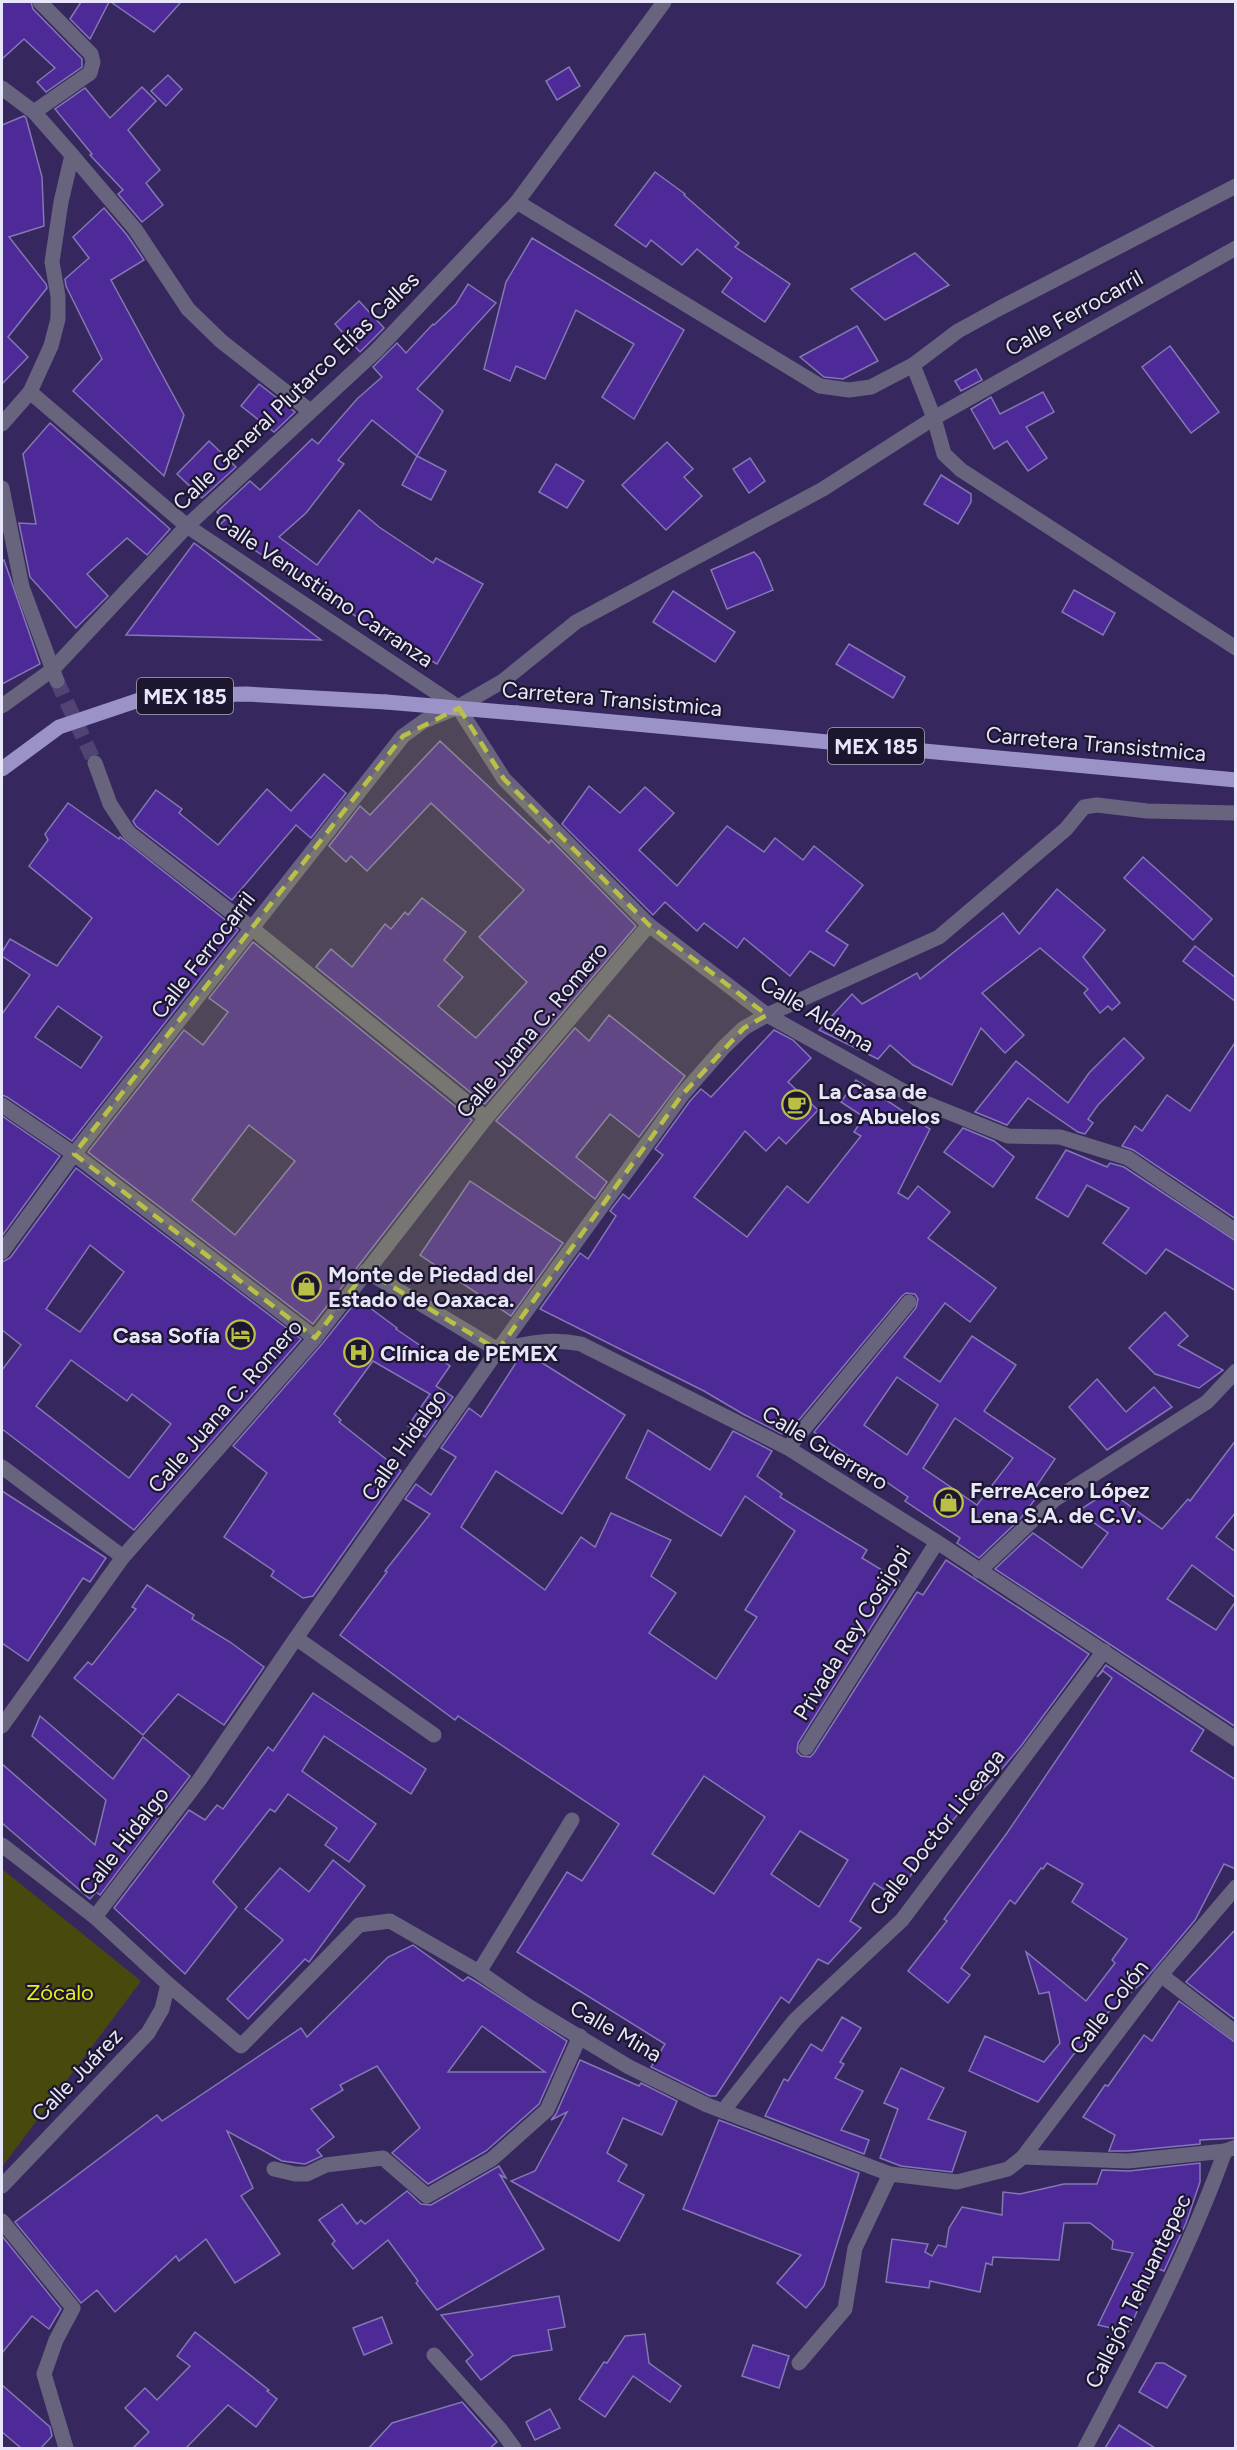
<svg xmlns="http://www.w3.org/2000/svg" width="1237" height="2450" font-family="Figtree,sans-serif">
<rect width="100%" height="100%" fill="#36285e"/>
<path fill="#474a0c" d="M2 1869 141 1981 2 2167Z"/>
<g fill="#4d2a98" stroke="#8377b4" stroke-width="1.5" fill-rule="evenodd">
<path d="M2 2H31L33 9 82 59V67L46 92 37 82 55 68 24 39 2 59Z"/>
<path d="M81 2H109L90 39 70 19Z"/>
<path d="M111 2H181L154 32Z"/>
<path d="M569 67 580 86 557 100 546 81Z"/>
<path d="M168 75 182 89 166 106 151 91Z"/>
<path d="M142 87 156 101 128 130 160 170 146 183 163 205 142 222 118 194 123 190 90 155 92 154 55 109 85 88 110 118Z"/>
<path d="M24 116 26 118 42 177 44 226 9 237 46 284 47 288 8 337 28 357 2 384V125Z"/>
<path d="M655 172 685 194 684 195 739 243 735 247 790 284 765 322 722 292 732 278 697 249 682 265 651 240 646 247 615 225Z"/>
<path d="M104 208 127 235 144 260 111 280 184 415 164 476 73 391 102 359 66 286 65 279 89 258 73 237Z"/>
<path d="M532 238 684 330 634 419 602 397 634 344 576 310 545 379 516 366 510 381 484 369 506 282Z"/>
<path d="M915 253 949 285 885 320 851 289Z"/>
<path d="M468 284 496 303 417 389 443 411 417 456 372 420 338 460 344 464 306 513 279 537 317 565 359 510 379 527 433 563 436 558 483 584 437 664 377 630 218 526 225 520 217 512 250 481 260 490 312 439 318 444 357 399 382 377 373 367 397 343 406 353 433 324 434 325 456 304Z"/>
<path d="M359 301 384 328 360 352 335 324Z"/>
<path d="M857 326 878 361 843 379 824 377 800 357Z"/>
<path d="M1170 346 1219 412 1191 433 1142 367Z"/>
<path d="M976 369 982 380 961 391 955 381Z"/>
<path d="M259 384 295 412 274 432 241 406Z"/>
<path d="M1043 392 1054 412 1026 427 1047 458 1028 471 1007 441 994 449 971 409 991 397 1000 414Z"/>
<path d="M50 423 170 529 147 555 127 538 87 574 108 596 76 628 30 577 19 523 36 524 23 454Z"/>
<path d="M209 441 236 467 202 498 177 474Z"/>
<path d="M667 442 693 469 684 477 702 496 666 530 622 485Z"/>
<path d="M417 456 446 471 431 500 402 485Z"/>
<path d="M750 458 765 481 749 493 733 469Z"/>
<path d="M556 464 584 481 567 508 539 492Z"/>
<path d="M941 475 971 494V502L958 524 924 504Z"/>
<path d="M194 543 202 549 321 640 126 635Z"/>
<path d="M754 552 760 559 773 590 727 609 711 570Z"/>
<path d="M4 560 40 664 2 684V561Z"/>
<path d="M1074 590 1115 613 1103 635 1062 612Z"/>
<path d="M673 591 735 632 715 662 653 622Z"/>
<path d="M849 644 905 677 893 698 836 664Z"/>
<path d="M440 741 549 843 551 840 636 926 485 1104 316 967 331 949 352 967 385 924 391 929 405 912 408 915 422 898 466 932 444 960 463 977 438 1006 476 1038 527 982 479 937 524 890 431 803 367 871 351 856 346 862 329 846 360 806 370 815Z"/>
<path d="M324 774 346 793 311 838 296 825 232 900 136 826 133 821 156 790 182 809 179 813 218 845 267 789 291 811Z"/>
<path d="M589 786 620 813 645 787 674 813 639 850 677 886 727 826 764 852 775 838 803 860 814 846 863 885 826 931 848 945 834 966 810 951 790 976 744 938 737 948 704 923 697 931 665 902 653 915 562 824Z"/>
<path d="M68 803 119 839 120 837 238 930 72 1141 7 1097 2 1095V1014L30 975 2 956V952L10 939 57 966 92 918 29 866 48 840 45 834ZM58 1006 102 1037 81 1068 35 1037Z"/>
<path d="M1143 857 1212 919 1193 940 1124 878Z"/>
<path d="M1057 889 1105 930 1083 957 1120 1003 1112 1010 1108 1006 1100 1013 1084 993 1088 989 1040 948 982 993 1024 1035 1005 1053 981 1028 952 1085 913 1065 890 1045 878 1059 819 1030 852 994 862 1004 917 973 920 979 1003 913 1019 934Z"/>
<path d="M253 942 472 1120 313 1324 88 1152 184 1030 203 1045 228 1012 209 998ZM249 1125 295 1161 235 1235 192 1200Z"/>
<path d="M1195 946 1236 978V1002L1183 961Z"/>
<path d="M609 1015 685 1076 639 1137 610 1114 576 1157 607 1182 595 1199 496 1121 575 1028 589 1041Z"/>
<path d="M774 1030 793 1040 811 1058 788 1082 818 1110 786 1144 779 1137 766 1151 745 1131 694 1197 747 1237 787 1186 808 1203 861 1136 854 1132 864 1117 841 1102 856 1080 930 1129 898 1193 908 1199 918 1186 950 1212 928 1238 996 1288 970 1322 945 1303 904 1357 940 1382 972 1336 1016 1365 984 1411 1055 1459 1031 1494 1036 1498 1021 1518 979 1558 957 1543 960 1538 905 1501 908 1497 814 1432 916 1308 918 1299 915 1294 906 1293 902 1296 788 1433 783 1431 782 1434 743 1414 704 1391 540 1309 580 1253 588 1259 616 1216 610 1211 623 1194 629 1199 663 1155 655 1149 690 1101 701 1089 711 1097ZM897 1377 938 1405 907 1455 864 1425ZM955 1418 1013 1458 977 1505 923 1468Z"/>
<path d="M1124 1038 1144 1058 1098 1105 1088 1119 1093 1123 1085 1134 1078 1132 1028 1098 1007 1125 975 1112 1016 1061 1068 1103 1089 1073Z"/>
<path d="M1236 1041V1219L1133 1150 1122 1146 1135 1126 1142 1131 1167 1095 1190 1111Z"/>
<path d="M2 1116 60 1156 2 1236Z"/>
<path d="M963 1128 994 1141 1014 1157 993 1187 944 1152Z"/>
<path d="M1066 1150 1107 1167 1110 1163 1124 1167 1236 1241V1291L1166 1249 1146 1274 1103 1243 1129 1208 1087 1185 1068 1217 1036 1198Z"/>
<path d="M76 1168 301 1339 134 1530 2 1429V1370L21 1345 2 1330V1262L10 1258ZM90 1245 124 1272 80 1332 46 1309ZM71 1360 127 1401 132 1394 171 1424 129 1478 36 1406Z"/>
<path d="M470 1181 563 1243 511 1316 420 1255Z"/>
<path d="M358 1299 397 1328 396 1329 450 1366 436 1386 453 1397 425 1437 408 1426 430 1394 373 1361 334 1414 341 1420 339 1422 401 1471 313 1596 303 1598 271 1576 274 1571 224 1537 267 1473 233 1446 322 1344Z"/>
<path d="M1165 1312 1188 1336 1178 1345 1223 1370 1199 1388 1155 1374 1129 1348Z"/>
<path d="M528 1354 625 1415 562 1514 496 1471 461 1527 545 1590 581 1537 595 1547 611 1513 671 1540 651 1576 676 1593 649 1633 716 1679 757 1617 745 1610 795 1531 745 1496 721 1536 626 1478 648 1430 710 1470 733 1431 772 1451 757 1476 782 1494 780 1497 867 1550 862 1558 900 1581 798 1743 797 1752 801 1756 810 1757 814 1753 917 1592 923 1595 946 1560 1089 1654 1021 1746 995 1777 962 1809 917 1865 897 1898 874 1883 850 1921 861 1928 828 1964 818 1959 789 2003 781 1997 716 2096H710L651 2067 665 2044 517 1952 567 1872 582 1881 619 1824 458 1716 455 1720 340 1635 387 1572 385 1571 430 1514 405 1499 416 1484 431 1495 456 1457 441 1448 469 1408 481 1417 521 1355ZM704 1776 765 1817 714 1894 652 1854ZM800 1831 848 1860 819 1907 771 1874Z"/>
<path d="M1097 1379 1126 1412 1154 1387 1172 1407 1107 1450 1069 1407Z"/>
<path d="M1236 1440V1512L1216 1537 1236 1552V1598L1192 1565 1167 1599 1216 1630 1236 1601V1727L995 1569 1033 1533 1082 1568 1108 1533 1078 1511 1109 1491 1162 1529 1188 1499 1190 1501Z"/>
<path d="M2 1491 106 1558 90 1582 83 1578 28 1661 2 1643Z"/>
<path d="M147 1585 194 1615 192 1619 230 1642 264 1667 224 1725 178 1694 143 1735 74 1678 88 1662 92 1665 136 1609 132 1607Z"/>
<path d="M1106 1665 1204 1730 1191 1751 1236 1780V1869L1224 1864 1195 1920 1144 1981 1095 2024 1100 2028 1073 2055 1038 2102 969 2071 985 2036 1044 2062 1060 2043 1049 1992 1039 1994 1026 1952 1086 2001 1115 1963 1112 1960 1127 1939 1072 1902 1083 1884 1047 1863 1043 1869 1041 1868 1015 1904 1010 1900 961 1968 970 1975 948 2003 908 1971 947 1921 944 1919 1007 1833 1112 1678 1103 1671 1097 1677Z"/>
<path d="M313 1693 426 1769 411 1794 324 1736 302 1771 376 1824 349 1862 325 1845 337 1828 288 1794 275 1812 270 1809 213 1882 237 1907 185 1974 114 1908 189 1810 205 1820 217 1805 223 1809 268 1747 273 1751Z"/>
<path d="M40 1716 113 1779 143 1737 190 1776 100 1895 96 1892 90 1899 2 1823V1764L95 1845 106 1800 32 1736Z"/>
<path d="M333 1860 365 1886 309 1962 305 1959 248 2019 227 1999 283 1940 245 1909 280 1868 309 1892Z"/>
<path d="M1236 1929V2020L1186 1982Z"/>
<path d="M413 1945 463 1981 468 1977 478 1983 567 2041 539 2104 486 2151 428 2184 392 2153 420 2128 377 2066 340 2085 343 2090 311 2109 334 2137 317 2150 322 2156 305 2164 282 2161 227 2131 253 2188 241 2196 280 2254 235 2283 206 2239 179 2261 176 2256 115 2312 97 2290 81 2303 15 2222 157 2115 162 2121 301 2028 307 2037 388 1957ZM482 2026 545 2072H448Z"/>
<path d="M1179 2001 1236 2043V2138L1200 2140V2144L1128 2151H1109L1115 2135 1083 2117 1105 2085 1108 2086 1144 2035 1152 2041Z"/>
<path d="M842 2017 861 2028 840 2062 844 2064 835 2078 863 2091 841 2130 869 2140 864 2154 765 2116 784 2079 788 2081 811 2044 822 2051Z"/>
<path d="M580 2060 639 2086 641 2083 677 2101 662 2135 623 2118 607 2153 627 2165 618 2181 644 2195 619 2241 511 2181 535 2171 567 2112 551 2120 556 2114Z"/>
<path d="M901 2068 944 2088 928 2119 966 2132 952 2172 901 2166 880 2158 898 2109 884 2103Z"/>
<path d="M719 2120 859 2173 824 2286 806 2308 777 2283 801 2255 683 2209Z"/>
<path d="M1200 2163V2182L1186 2223 1164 2271 1156 2268 1128 2332 1098 2325 1133 2253 1112 2249 1113 2241 1090 2223H1064L1059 2260 993 2257 992 2265 986 2263 980 2292 930 2281 929 2288 886 2282 892 2239 928 2244 925 2252 932 2256 938 2245 946 2247 949 2228 962 2207 1002 2215 1003 2192 1020 2194 1064 2184H1097L1102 2170 1129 2171Z"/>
<path d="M499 2166 506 2178 500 2175 544 2249 437 2310 416 2283 418 2281 388 2240 353 2269 332 2244 335 2241 319 2220 342 2204 357 2224 361 2220 365 2224 407 2191 421 2204 431 2205Z"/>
<path d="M2 2236 61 2309 49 2329 32 2316 2 2353Z"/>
<path d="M559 2296 565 2327 548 2330 552 2350 513 2356 481 2380 466 2361 473 2355 441 2315Z"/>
<path d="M382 2317 392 2343 364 2355 353 2328Z"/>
<path d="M195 2332 269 2390 267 2391 277 2399 256 2427 228 2405 186 2448H133L149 2432 125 2408 145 2388 157 2400 190 2366 177 2356Z"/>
<path d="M645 2334 649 2363 681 2386 670 2402 633 2376 605 2417 579 2399 604 2362 607 2363 625 2336Z"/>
<path d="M753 2345 789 2356 779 2388 742 2376Z"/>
<path d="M1156 2363H1164L1186 2376 1167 2408 1139 2392Z"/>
<path d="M2 2385 50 2427 52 2436 41 2448H21L2 2432Z"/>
<path d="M462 2402 497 2442 490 2448H369L392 2423Z"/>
<path d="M550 2409 560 2428 535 2440 526 2422Z"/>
<path d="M1119 2425 1155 2448H1105Z"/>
</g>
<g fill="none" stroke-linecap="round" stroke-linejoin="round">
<path stroke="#514475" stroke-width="15" stroke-dasharray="15 8" stroke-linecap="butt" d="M57 681 95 763"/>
<g stroke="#68647e" stroke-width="15">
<path d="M2 88 34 112 72 155 61 202 52 262 58 296V319L51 346 30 392 2 424"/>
<path d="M34 112 90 73 93 62 91 54 40 2"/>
<path d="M72 155 135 229 188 309 221 341 310 411"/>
<path d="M1236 186 1000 308 958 331 913 365 934 418 944 454 961 470 1236 648"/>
<path d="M517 202 820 386 849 390 871 387 913 365"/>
<path d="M30 392 187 526 458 707 504 779 649 925 767 1015 923 1102 1008 1136 1060 1137 1128 1158 1236 1231"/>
<path d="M2 488 22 587 57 681"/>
<path d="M2 706 52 670 187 526 376 351 517 202 664 2"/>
<path d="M95 763 110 804 129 833 253 929 486 1118"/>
<path d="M2 1105 74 1154 315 1338"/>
<path d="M2 1252 74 1154 403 736 424 721 458 707 503 681 576 622 823 489 934 418 1236 248"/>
<path d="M366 1271 498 1350C527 1343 551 1338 581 1344L788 1448 937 1542 1236 1739"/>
<path d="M788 1448 909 1302"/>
<path d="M2 1467 123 1557"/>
<path d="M979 1571 1054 1500 1207 1402 1236 1371"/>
<path d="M296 1638 434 1735"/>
<path d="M2 1726 123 1557 315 1338 486 1118 649 925"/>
<path d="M806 1748 937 1542"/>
<path d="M2 1845 95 1917 168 1984 241 2046 359 1925 390 1921 479 1972 528 2006 629 2067 707 2105 890 2174 957 2182 1008 2169 1023 2157 1161 1975 1236 1887"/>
<path d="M95 1917 200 1779 296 1638 498 1350 682 1095 724 1047 744 1028 767 1015 939 937 1066 829 1084 807 1097 805 1147 811 1236 813"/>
<path d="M479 1972 572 1820"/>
<path d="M1161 1975 1236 2033"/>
<path d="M723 2111 795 2020 902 1920 1104 1651"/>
<path d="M1023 2157 1128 2161 1225 2151 1236 2147"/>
<path d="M274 2169 295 2174H307L326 2165 383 2158 427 2196 492 2159 547 2110 580 2036"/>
<path d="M2 2186 148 2033 162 2009 168 1984"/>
<path d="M2 2221 73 2308 56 2340 44 2374 66 2448"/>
<path d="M434 2355 500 2429 514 2448"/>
<path d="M799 2363 845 2309 855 2248 890 2174"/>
<path d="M1085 2448C1136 2352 1188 2254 1225 2151"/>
</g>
<g stroke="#9b92c7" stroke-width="15">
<path d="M517 713 1236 780"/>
<path d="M2 769 59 727 148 697 246 694 386 702"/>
</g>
<path stroke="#9b92c7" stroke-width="15" d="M386 702 517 713"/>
</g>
<path fill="#bac045" fill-opacity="0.2" stroke="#bac045" stroke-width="4.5" stroke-dasharray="12 8" stroke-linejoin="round" d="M459 708 504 779 649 925 767 1015 744 1028 682 1095 498 1350 366 1271 315 1338 74 1154 403 736Z"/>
<defs>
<symbol id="cafe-ring" viewBox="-11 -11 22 22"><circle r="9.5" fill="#1c172f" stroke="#bac045" stroke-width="1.5"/><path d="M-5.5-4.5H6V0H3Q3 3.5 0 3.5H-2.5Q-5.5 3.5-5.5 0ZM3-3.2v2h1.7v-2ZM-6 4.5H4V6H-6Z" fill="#bac045"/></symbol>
<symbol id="shop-ring" viewBox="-11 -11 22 22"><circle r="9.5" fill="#1c172f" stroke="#bac045" stroke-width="1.5"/><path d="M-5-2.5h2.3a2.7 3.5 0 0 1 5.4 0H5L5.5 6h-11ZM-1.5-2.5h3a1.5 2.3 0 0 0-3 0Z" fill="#bac045"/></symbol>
<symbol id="hotel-ring" viewBox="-11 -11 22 22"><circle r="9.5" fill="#1c172f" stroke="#bac045" stroke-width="1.5"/><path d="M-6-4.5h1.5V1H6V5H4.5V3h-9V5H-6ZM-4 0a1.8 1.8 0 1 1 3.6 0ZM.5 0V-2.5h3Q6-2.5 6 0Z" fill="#bac045"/></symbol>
<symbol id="hospital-ring" viewBox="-11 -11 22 22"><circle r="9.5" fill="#1c172f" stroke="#bac045" stroke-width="1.5"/><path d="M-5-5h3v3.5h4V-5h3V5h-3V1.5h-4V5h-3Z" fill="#bac045"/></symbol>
</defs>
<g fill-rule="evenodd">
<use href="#cafe-ring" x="780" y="1088" width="33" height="33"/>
<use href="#shop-ring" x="290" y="1270" width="33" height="33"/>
<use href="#hotel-ring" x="224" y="1318" width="33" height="33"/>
<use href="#hospital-ring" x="342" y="1336" width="33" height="33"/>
<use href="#shop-ring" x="932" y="1486" width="33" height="33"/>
</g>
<g text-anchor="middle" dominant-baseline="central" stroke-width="4.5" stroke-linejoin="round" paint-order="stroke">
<g fill="#1c172f" stroke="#aba8bd" stroke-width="1.5">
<rect x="137" y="678" width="96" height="36" rx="4.5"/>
<rect x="828" y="728" width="96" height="36" rx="4.5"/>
</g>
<g font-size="21" font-weight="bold" fill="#e8e6fa">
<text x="185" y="696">MEX 185</text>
<text x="876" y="746">MEX 185</text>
</g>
<g font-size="22" fill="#e8e6fa" stroke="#1c172f">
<text transform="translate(1074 313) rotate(-29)">Calle Ferrocarril</text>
<text transform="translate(296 391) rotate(-44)">Calle General Plutarco Elías Calles</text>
<text transform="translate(324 590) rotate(34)">Calle Venustiano Carranza</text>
<text transform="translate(612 699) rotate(5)">Carretera Transistmica</text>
<text transform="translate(1096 744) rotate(5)">Carretera Transistmica</text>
<text transform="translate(203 955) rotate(-52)">Calle Ferrocarril</text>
<text transform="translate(817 1014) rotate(31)">Calle Aldama</text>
<text transform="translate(532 1030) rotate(-50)">Calle Juana C. Romero</text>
<text transform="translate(225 1406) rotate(-49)">Calle Juana C. Romero</text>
<text transform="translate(404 1445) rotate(-55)">Calle Hidalgo</text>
<text transform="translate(825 1448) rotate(31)">Calle Guerrero</text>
<text transform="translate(852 1633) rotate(-58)">Privada Rey Cosijopi</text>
<text transform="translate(937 1832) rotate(-52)">Calle Doctor Liceaga</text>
<text transform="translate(124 1841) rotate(-52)">Calle Hidalgo</text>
<text transform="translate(1109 2007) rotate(-52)">Calle Colón</text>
<text transform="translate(616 2031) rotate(30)">Calle Mina</text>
<text transform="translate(77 2075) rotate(-46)">Calle Juárez</text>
<text transform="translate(1138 2291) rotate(-64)">Callejón Tehuantepec</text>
</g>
<g font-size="22" font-weight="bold" fill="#e8e6fa" stroke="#1c172f" text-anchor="start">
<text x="818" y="1091">La Casa de<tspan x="818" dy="25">Los Abuelos</tspan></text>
<text x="328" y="1274">Monte de Piedad del<tspan x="328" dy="25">Estado de Oaxaca.</tspan></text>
<text x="220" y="1335" text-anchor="end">Casa Sofía</text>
<text x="380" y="1353">Clínica de PEMEX</text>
<text x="970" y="1490">FerreAcero López<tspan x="970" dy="25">Lena S.A. de C.V.</tspan></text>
</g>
<g font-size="22" fill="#e8ef1d" stroke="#1c172f">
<text x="60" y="1992">Zócalo</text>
</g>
</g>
<rect width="1237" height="2450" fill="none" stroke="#e8e6fa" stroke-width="6"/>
</svg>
